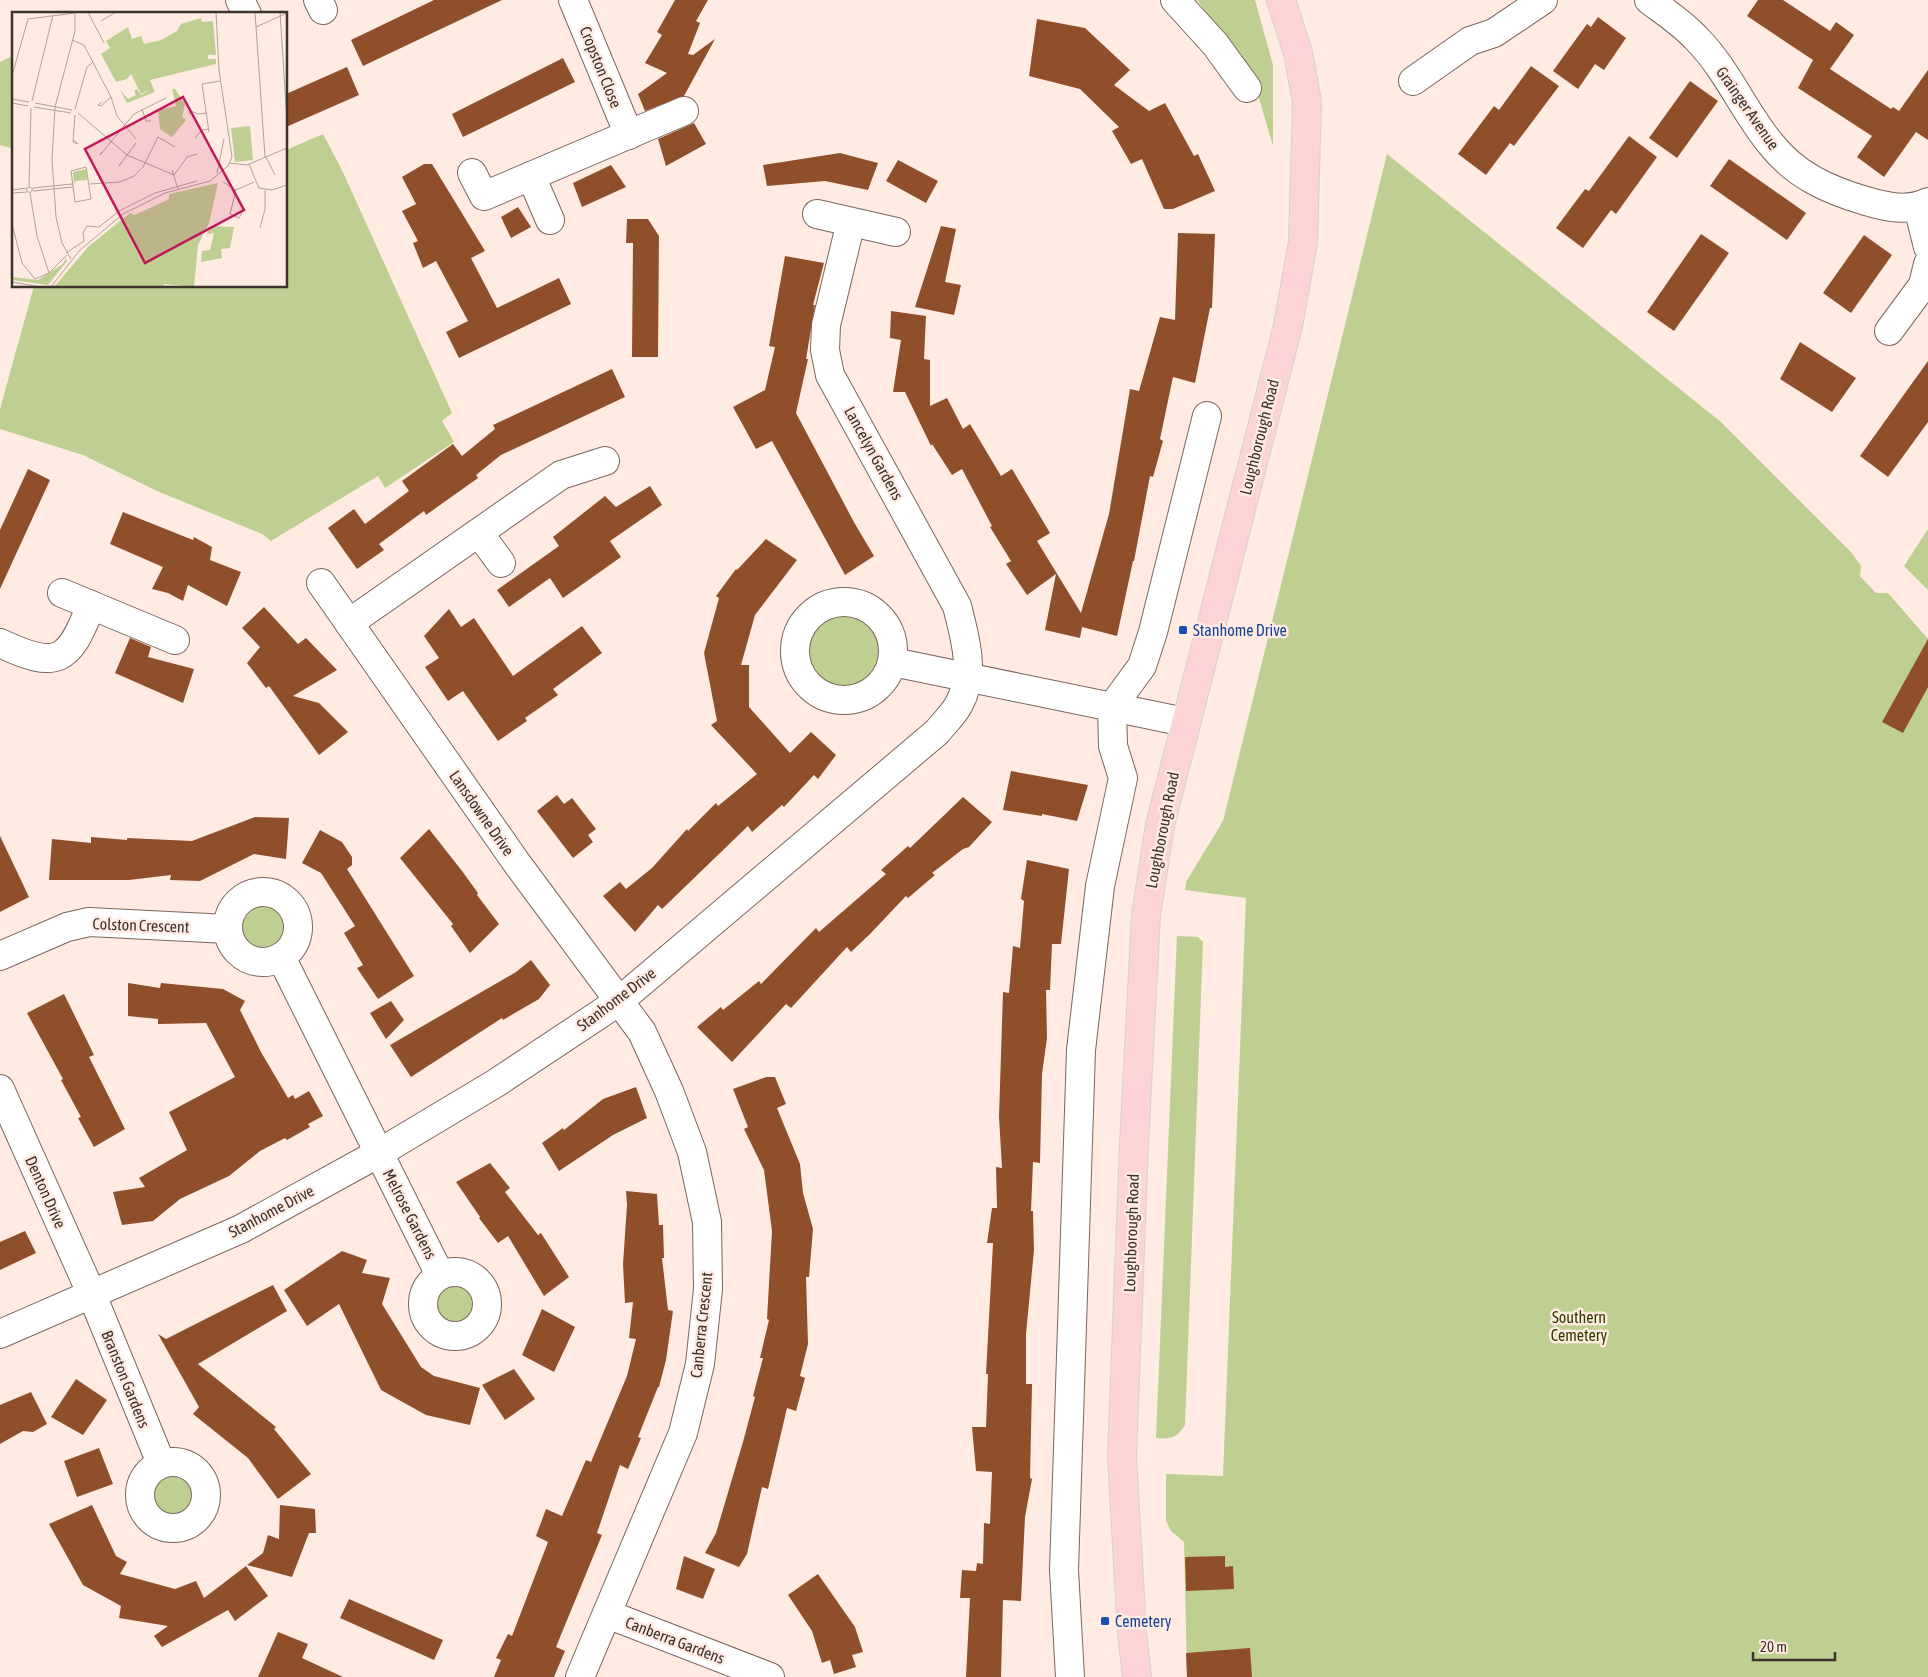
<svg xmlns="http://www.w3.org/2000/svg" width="1928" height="1677" font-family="'Asap Condensed',sans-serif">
<rect width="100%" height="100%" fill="#ffebe2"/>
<g fill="#becf91">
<path d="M1197 0H1255L1273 65V146L1252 74Z"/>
<path d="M14 55V149L0 145V62Z"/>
<path d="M323 134 342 170 452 413 442 421 454 442 385 488 378 476 271 541 262 534 157 491 83 455 0 429V409L34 286H286V150Z"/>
<path d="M1387 154 1721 422 1851 552 1861 566 1860 576 1876 593H1888L1928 639V1677H1195L1187 1675 1184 1542 1171 1531 1166 1521V1474L1223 1476 1246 898 1185 890 1186 882 1223 821Z"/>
<path d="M1928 529V590L1904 566Z"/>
<circle cx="845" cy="651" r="38"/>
<circle cx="262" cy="926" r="22"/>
<path d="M1177 936 1198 937 1203 942 1185 1425C1177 1438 1171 1439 1156 1438Z"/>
<circle cx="456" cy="1303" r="19"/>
<circle cx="172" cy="1495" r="23"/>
</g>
<g fill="#904f2b">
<path d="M434 0H502L363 66 351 40Z"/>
<path d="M675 0H708L696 21 700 23 688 54 693 55 715 39 684 96 645 111 638 94 667 73 645 63 662 35 657 32Z"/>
<path d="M1758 0H1783L1830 31 1836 22 1854 35 1830 69 1891 109 1893 107 1899 111 1928 70V140L1916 132 1884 177 1857 157 1872 136 1798 88 1813 60 1747 16Z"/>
<path d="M1598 17 1626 38 1604 70 1595 64 1578 89 1553 71 1587 24 1591 27Z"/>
<path d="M1037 19 1085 28 1130 70 1114 85 1149 111 1165 103 1194 156 1198 154 1215 191 1173 209H1164L1142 159 1131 164 1112 131 1119 127 1080 89 1029 76Z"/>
<path d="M563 58 575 82 463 137 452 114Z"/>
<path d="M1531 66 1559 86 1514 146 1510 143 1486 175 1458 154 1494 106 1499 110Z"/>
<path d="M347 67 359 95 286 127V94Z"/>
<path d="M1690 81 1718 101 1677 158 1649 138Z"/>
<path d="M694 123 706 144 666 166 658 139Z"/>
<path d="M1629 136 1657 157 1616 214 1611 210 1583 248 1556 228 1585 189 1589 191Z"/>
<path d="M840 153 878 163 868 190 825 181 767 186 763 165Z"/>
<path d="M1729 159 1806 213 1787 240 1710 186Z"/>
<path d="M898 160 938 181 926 203 886 181Z"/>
<path d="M424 164H432L485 251 471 258 497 308 559 278 571 304 459 358 446 332 468 321 436 261 423 268 413 243 418 241 402 211 416 204 402 177Z"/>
<path d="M611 165 626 187 582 207 573 183Z"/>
<path d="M518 207 531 227 511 238 501 217Z"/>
<path d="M627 219H648L659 236 658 357H632L633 243H626Z"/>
<path d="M941 226 956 229 945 282 961 285 954 315 915 307Z"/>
<path d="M1178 233 1215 234 1212 308H1210L1195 383 1173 377 1160 439 1163 441 1153 477 1150 476 1134 561H1133L1117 636 1082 627 1080 638 1045 630 1056 574 1027 595 1006 564 1011 561 990 527 992 526 962 469 952 475 932 444 931 446 905 392H893L901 340 890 338 891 311 926 316 924 359 930 360V406L947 398 963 429 970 424 1001 476 1012 469 1050 533 1037 541 1081 613 1109 514 1130 389 1139 391 1160 317 1175 320Z"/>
<path d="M1701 234 1729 253 1674 331 1647 312Z"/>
<path d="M1864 235 1892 255 1851 313 1823 293Z"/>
<path d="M785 256 824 263 813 305H815L806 359H808L796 413 855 524 874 556 845 575 772 441 756 449 733 407 765 390 775 347 769 346Z"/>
<path d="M1800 342 1856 378 1832 412 1780 379Z"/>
<path d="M1928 361V422L1888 477 1860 456Z"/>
<path d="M612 369 625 397 501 455 476 475 478 478 426 515 424 511 379 544 384 550 357 569 328 528 354 509 365 524 409 491 402 481 453 444 462 456 495 429 493 425Z"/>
<path d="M28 469 50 480 0 589V530Z"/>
<path d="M650 486 662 505 610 541 621 557 563 598 550 578 509 607 497 590 559 546 553 537 605 496 616 507Z"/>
<path d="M123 512 193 540 194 537 212 547 210 560 241 572 227 606 188 585 183 601 168 593 152 589 163 567 110 544Z"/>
<path d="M766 539 797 560 755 615 741 665H749V707L790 753 811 732 836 755 818 779 814 775 784 807 782 805 752 832 748 826 662 909 658 905 635 932 603 896 620 882 626 889 652 868 687 829 688 831 716 803 718 806 757 774 711 725 717 721 704 653 719 598 716 596 736 569 737 570Z"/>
<path d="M264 607 298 644 306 638 337 670 293 696 319 703 348 732 319 755 269 686 266 688 247 663 260 647 242 628Z"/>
<path d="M449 609 461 627 474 618 513 676 582 626 602 653 553 689 558 695 525 718 527 721 498 741 463 691 448 701 425 667 439 658 424 636Z"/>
<path d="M130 638 151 647 148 657 194 669 183 703 115 673Z"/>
<path d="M1928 639V687L1903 733 1882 722Z"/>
<path d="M1011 771 1088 785 1077 821 1042 814V816L1003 810Z"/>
<path d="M557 795 564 804 572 798 596 829 588 835 593 842 573 858 537 811Z"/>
<path d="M963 797 992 822 969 847 963 849 932 873 935 875 908 898 906 896 870 934 851 952 847 947 791 1008 786 1004 732 1062 697 1027 721 1007 723 1010 759 981 761 984 816 928 819 932 886 874 881 870 908 846 910 848Z"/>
<path d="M255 817 289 818 286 859 254 854 200 881 170 880 171 875 129 880H49L52 839 91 843V837L127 840V838L192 841Z"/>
<path d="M429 829 462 871 478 893 477 895 499 924 470 953 451 926 453 924 400 858Z"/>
<path d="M320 830 342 842 352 857V865L347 869 414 976 378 999 357 968 363 965 344 933 355 926 321 873 302 863Z"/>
<path d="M0 836 29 897 0 912Z"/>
<path d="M1027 860 1069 869 1061 944H1052L1050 990H1046L1047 1038 1042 1074 1040 1163 1033 1162 1031 1211H1033L1034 1250 1026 1334V1384H1032L1030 1478 1032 1479 1025 1517 1021 1601 1003 1600 1001 1677H966L970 1598H960L962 1570 976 1571 977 1563 983 1564 984 1523 990 1524 992 1472 976 1471 972 1427H986L988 1374H986L993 1243H987L992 1208H997L996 1167 1002 1168 999 1117 1003 992 1009 993 1013 946 1020 948 1024 901 1021 899Z"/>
<path d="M531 960 550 985 539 999 503 1020 502 1018 411 1077 390 1045 516 972Z"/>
<path d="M128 983 160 988 161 983 223 989 245 1001 240 1010 261 1052 288 1098 293 1095 295 1099 309 1091 323 1116 308 1124 310 1127 287 1140 285 1138 260 1151 229 1176 180 1199 153 1221 122 1225 113 1192 145 1187 139 1178 187 1150 169 1112 235 1077 206 1023 158 1024V1019L128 1016Z"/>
<path d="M64 994 94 1055 89 1057 125 1129 94 1147 78 1118 81 1117 61 1080 63 1079 27 1013Z"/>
<path d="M391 1001 404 1020 386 1039 370 1013Z"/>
<path d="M766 1077H775L786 1104 777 1108 800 1164 803 1193 813 1229 809 1277H806L808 1344 800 1376 805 1378 796 1411 787 1408 768 1489 762 1487 747 1554 739 1567 705 1553 716 1533 743 1442 755 1397 753 1396 763 1358H760L769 1320 767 1319 772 1231 764 1170 744 1129 748 1127 733 1089Z"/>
<path d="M636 1087 647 1118 613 1135 559 1171 542 1143 563 1128 564 1130 603 1099Z"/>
<path d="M490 1163 510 1188 505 1192 538 1235 541 1233 569 1277 544 1296 508 1236 498 1243 479 1218 480 1217 456 1182Z"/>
<path d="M626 1191 657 1194 659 1225H663L664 1258H662L668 1310 673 1311 666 1360 659 1387H658L638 1437 641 1438 628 1469 620 1465 597 1533 602 1535 556 1647 565 1651 554 1677H494L501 1660 496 1658 508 1634 512 1636 548 1542 536 1536 546 1509 562 1516 586 1460 591 1462 627 1376 636 1339 629 1338 633 1302 625 1303 623 1264 627 1205Z"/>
<path d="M25 1231 36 1253 0 1270V1242Z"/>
<path d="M342 1251 367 1260 362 1273 390 1278 382 1304 421 1367 434 1376 480 1388 470 1425 426 1415 381 1390 339 1304 307 1326 284 1290Z"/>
<path d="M273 1285 287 1311 198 1364 276 1427 274 1429 311 1474 278 1499 248 1458 193 1414 199 1407 158 1334 166 1339Z"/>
<path d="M542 1309 575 1327 554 1372 522 1355Z"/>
<path d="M514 1369 535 1399 505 1420 482 1385Z"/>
<path d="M76 1379 107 1400 83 1435 51 1417Z"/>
<path d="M31 1392 47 1424 33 1432 23 1431 0 1444V1405Z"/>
<path d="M99 1448 113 1484 77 1497 64 1461Z"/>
<path d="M92 1505 116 1556 127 1562 120 1574 175 1589 196 1581 204 1598 246 1566 268 1596 235 1621 228 1610 162 1647 154 1636 168 1626 119 1618 121 1606 83 1585 49 1524Z"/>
<path d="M280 1505 315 1509 316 1533H309L292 1577 247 1565 263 1553 268 1535 279 1539Z"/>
<path d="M684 1556 715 1569 703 1599 676 1589Z"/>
<path d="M1225 1556V1567L1233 1566 1234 1589 1186 1591 1185 1557Z"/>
<path d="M818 1574 855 1627 863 1652 852 1655 856 1667 834 1674 830 1660 822 1663 812 1631 788 1595Z"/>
<path d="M349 1599 443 1640 434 1660 340 1618Z"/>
<path d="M278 1632 308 1644 302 1658 343 1677H258Z"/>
<path d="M1250 1648 1252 1677H1187L1186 1653Z"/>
</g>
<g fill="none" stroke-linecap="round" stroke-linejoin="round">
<defs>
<g id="minor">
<path d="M240 0 247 14"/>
<path d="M318 0 323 10"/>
<path d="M573 0 629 135"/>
<path d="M1175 0 1215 44 1247 88"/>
<path d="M1649 0C1665 12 1682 23 1696 38 1727 69 1743 110 1770 143 1795 175 1828 190 1866 201 1886 207 1908 212 1928 202"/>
<path d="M1413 81 1470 41 1494 33 1543 0"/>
<path d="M472 173 484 196 684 111"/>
<path d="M531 176 550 220"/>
<path d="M1918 207 1928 247"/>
<path d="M817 214 896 232"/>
<path d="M1889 331 1923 285 1928 264"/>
<path d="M479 533 501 563"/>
<path d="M321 583 349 623"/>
<path d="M62 593 175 640"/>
<circle cx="844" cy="651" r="49"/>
<path d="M0 643C57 670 69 663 91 605"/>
<path d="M893 662 1185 722"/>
<circle cx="263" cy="927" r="35"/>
<path d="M0 956 67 927 89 922 228 929"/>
<path d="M281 957 440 1275"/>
<path d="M0 1089 92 1295 161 1463"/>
<circle cx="455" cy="1304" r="32"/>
<path d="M0 1334 241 1229 379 1153 496 1083 618 1002 937 732C944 723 954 714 959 704 976 673 965 638 957 606L830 375 825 350 826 325 851 222"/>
<circle cx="173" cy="1495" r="33"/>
<path d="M607 1614 770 1677"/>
<path d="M580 1677 683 1433 700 1364 708 1289 707 1222 692 1152 669 1091 642 1032 516 862 349 623 561 475 605 461"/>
<path d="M1070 1677 1064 1570 1081 1050 1100 886 1123 778 1113 746 1112 707 1142 666 1153 632 1207 416"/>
</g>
<path id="primary" d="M1137 1677 1132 1633 1122 1456 1134 1144 1146 915 1160 825 1288 326 1303 242 1307 102 1298 53 1281 0"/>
</defs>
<use href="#minor" stroke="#7a665b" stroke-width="30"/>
<use href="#primary" stroke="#d4d2d1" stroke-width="30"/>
<use href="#minor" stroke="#fff" stroke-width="28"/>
<use href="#primary" stroke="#fcd4d6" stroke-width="28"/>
</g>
<g fill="#1a4fb4" stroke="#ffebe2" stroke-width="2">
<rect x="1178" y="625" width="10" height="10" rx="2.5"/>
<rect x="1100" y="1616" width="10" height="10" rx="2.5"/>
</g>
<g text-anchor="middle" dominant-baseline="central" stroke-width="5" stroke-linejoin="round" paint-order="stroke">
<g font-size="16" fill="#3c322e" stroke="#ffebe2">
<text transform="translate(601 67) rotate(68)">Cropston Close</text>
<text transform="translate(1748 108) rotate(55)">Grainger Avenue</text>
<text transform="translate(1259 437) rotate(-76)">Loughborough Road</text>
<text transform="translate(874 453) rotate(61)">Lancelyn Gardens</text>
<text transform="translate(482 813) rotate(55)">Lansdowne Drive</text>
<text transform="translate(1162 830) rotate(-79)">Loughborough Road</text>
<text transform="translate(141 925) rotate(2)">Colston Crescent</text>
<text transform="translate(616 999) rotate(-37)">Stanhome Drive</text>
<text transform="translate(46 1192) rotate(66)">Denton Drive</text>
<text transform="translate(271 1211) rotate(-28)">Stanhome Drive</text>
<text transform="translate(410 1214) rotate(63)">Melrose Gardens</text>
<text transform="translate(1131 1233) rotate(-88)">Loughborough Road</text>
<text transform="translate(701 1325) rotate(-84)">Canberra Crescent</text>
<text transform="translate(126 1379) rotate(68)">Branston Gardens</text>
<text transform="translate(675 1640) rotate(21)">Canberra Gardens</text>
</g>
<g font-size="16" fill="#164399" stroke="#ffebe2" text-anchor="start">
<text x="1193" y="630">Stanhome Drive</text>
<text x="1115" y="1621">Cemetery</text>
</g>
<g font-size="16" fill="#303b00" stroke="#ffebe2">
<text x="1579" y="1317">Southern<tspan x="1579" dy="18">Cemetery</tspan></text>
</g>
</g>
<g transform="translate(12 12)">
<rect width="275" height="275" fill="#ffebe2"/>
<path d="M189 6 190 10 201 9 204 43H196V47H204V52L138 68 143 80 115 91 108 78 116 87 124 83 122 79 125 77 129 83 141 76 129 82 119 62 115 67 104 70 89 42 98 36 94 29 116 15 120 27 129 24 132 32 149 28 165 19 169 12ZM160 77H163L173 92 170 105 174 108 160 125 148 117 146 98 164 94ZM238 114 241 148 223 150 219 116ZM74 157 75 168 63 169 62 173 61 160ZM206 171 197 211 186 233 182 275 152 272 151 275H42L77 234 118 201 123 203 157 187V182ZM198 214 222 215 218 236 209 237 210 246 189 250 190 239 198 238 202 221 195 222ZM54 246 55 249 36 273 0 268V265L26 268 51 252Z" fill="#becf91"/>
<path fill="none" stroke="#b1a19a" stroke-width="1" d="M76 0 92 31M243 0 253 145M268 0 275 109M89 9 104 0M244 15 275 1M60 28 72 33 99 85 105 104 124 127M0 64 16 7 63 1M0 87 17 90M20 89 41 3M90 90 86 93 89 94 99 85M0 91 16 94M23 91 60 98M22 95 59 101M63 97 75 55 81 50M130 97 134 109H139M66 101 115 143 162 163M177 102 179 99 186 102 195 101M197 120 190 72 208 69M183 126 190 118 197 117M62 128 66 132 61 130 63 103M90 140 88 143 122 102 154 86M254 145 263 163M110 150 107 154 124 131M217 151 235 153 275 136M237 152 247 176 260 178 275 173M74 155 79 187 63 190 59 159ZM160 158 166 177M205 161 212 127M162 163 175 145 185 142M211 170 224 178M78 172 108 170 122 164 131 155 146 125 163 135M17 175 21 177 18 181 14 178 17 175 19 96M21 176 60 172M0 178 15 176M21 179 61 175M0 181 15 180M18 181 25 224 37 261M230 201 227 206 218 202 224 178 242 170M0 212 10 251 23 267 37 261 55 243M248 216 253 197V178M54 241 72 229 71 221 75 214 87 215 107 199 143 181 185 169M59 247 50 231 44 205 40 147 43 95 63 19V0M0 270 29 275M39 275 67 239 111 202 153 181 198 169 216 154 220 145 207 58 204 0"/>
<path fill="#c2185b" fill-opacity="0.15" stroke="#c2185b" stroke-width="2.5" d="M171 85 232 198 133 251 73 137Z"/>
<rect width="275" height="275" fill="none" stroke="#3c322e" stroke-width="2.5"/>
</g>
<path d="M1753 1652v8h82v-8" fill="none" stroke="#3c322e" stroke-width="2.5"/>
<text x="1760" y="1652" font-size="15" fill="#3c322e" stroke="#ffebe2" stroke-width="4" paint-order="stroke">20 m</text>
</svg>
